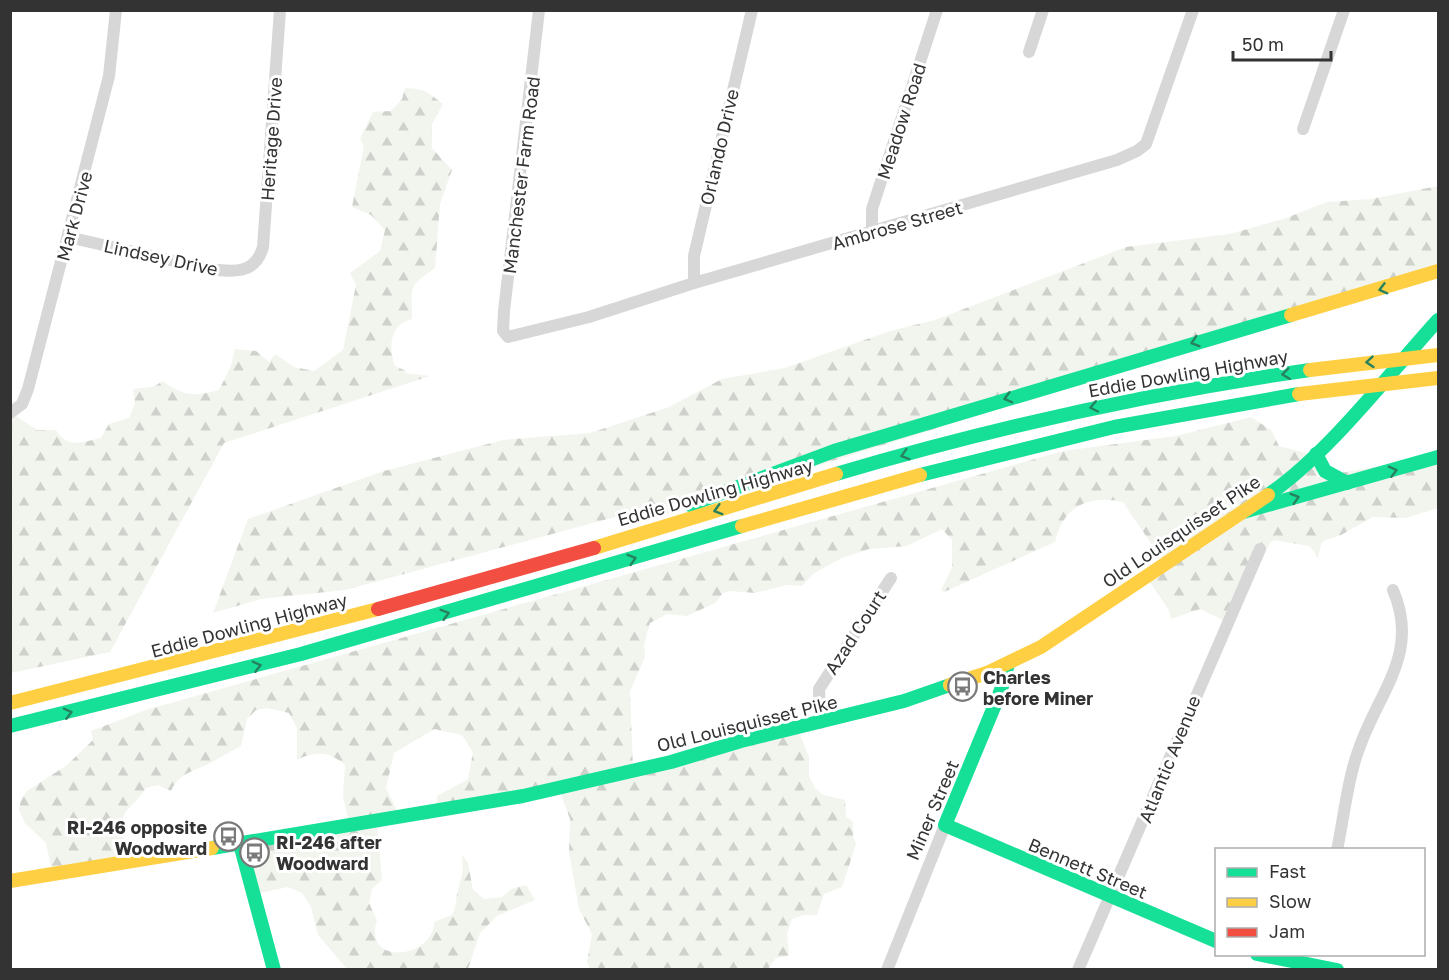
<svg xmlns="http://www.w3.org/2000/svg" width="1449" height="980" font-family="'Golos Text',sans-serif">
<defs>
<pattern id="forest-firs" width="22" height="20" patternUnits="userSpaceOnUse" patternTransform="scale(1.5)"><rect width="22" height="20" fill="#f1f5ed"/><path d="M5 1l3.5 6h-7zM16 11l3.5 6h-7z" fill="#cfd2cc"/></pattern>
</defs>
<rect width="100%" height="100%" fill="#fff"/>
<g fill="url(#forest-firs)">
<path d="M405 88C427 89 427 92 443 104L432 124V148L452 170 440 204 435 268C407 288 412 284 412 319 390 324 388 347 395 366L406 371 405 373 430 376 224 443 110 652 11 673V413L37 430H56C67 449 83 442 101 438L109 424 129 418 135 404 133 389 153 387 163 381C183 396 194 397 219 390L231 366 235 349 256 351 269 362 275 354 294 367 314 371 343 350 356 285 350 273 380 251 385 230 371 215 352 207 364 146 360 139 373 112 391 111 402 99Z"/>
<path d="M1438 186V271L651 518 626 514 345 590 261 599 213 613 248 519 384 471 503 440 590 433 669 407 722 379 785 368 890 331 935 320 1126 247 1230 234 1286 218 1327 202 1371 199Z"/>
<path d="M1251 417 1271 430 1279 446 1317 456V477L1438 456V508L1406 518 1373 517 1341 535 1325 540 1321 544 1318 558 1310 546 1274 540 1270 543 1229 623 1200 609 1171 619 1169 610 1149 581 1167 567 1123 502C1089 494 1063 506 1055 542L944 592 941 590 952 568V540L942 529 907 546 869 549 842 558 814 573 802 586 786 585 755 593 730 591 723 593 715 603 687 616 667 614 650 623 644 645 645 657 630 691 633 769 798 729 809 757V776L815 788 823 795 845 800 846 817 853 822V836L856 844 842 887 824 894 817 915H804L792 919 787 933 789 956 776 958 768 969H590L587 962 592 934 579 909 569 852 570 819 559 789 436 810 437 796 468 779 473 752 462 735 434 729 394 753 386 788 400 817 377 823 382 880 372 889 369 903 377 920C362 967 434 959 434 922L452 915C457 906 455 900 458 890 462 873 464 875 462 855L468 863 473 890 484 899 502 897 511 889 526 885 535 900 497 916 480 933 468 969H347L318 935 311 907 302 893 288 887 260 893 241 848 349 824 343 796 345 765C330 751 314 751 297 760V728L289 713 267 708 256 710 247 719 241 746C230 751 222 757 212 762 196 771 179 772 171 791L158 785 146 788C140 797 135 802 128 809 116 821 126 846 129 860L52 872 46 843 25 823 19 810 21 799 27 791 67 765 93 740 91 731 146 710 1063 451 1176 436Z"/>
</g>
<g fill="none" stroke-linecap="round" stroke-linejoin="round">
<g stroke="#d7d7d7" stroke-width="12">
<path d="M539 10 504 311 503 331 508 337 589 317 694 283 1117 160 1137 151 1146 144 1193 10"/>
<path d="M1029 52 1043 10"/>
<path d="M1303 129 1344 10"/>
<path d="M872 233V209L937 10"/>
<path d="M68 237 209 269C233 272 255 275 263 247L280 10"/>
<path d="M694 283V256L752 10"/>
<path d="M10 413 22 404 28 389 109 76 116 10"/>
<path d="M820 723 819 689 891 578"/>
<path d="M1337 850C1344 817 1348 776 1360 746 1380 690 1420 653 1393 590"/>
<path d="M887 970 945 825"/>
<path d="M1078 970 1260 549"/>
</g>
<g stroke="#16e098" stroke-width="14">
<path d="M1316 454 1325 471 1347 483"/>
<path d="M836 474C992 428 1149 393 1310 370"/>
<path d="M920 475 1114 427 1299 394"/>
<path d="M1268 495C1328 454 1388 375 1438 320"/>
<path d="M690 505 834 451 1291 315"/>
<path d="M1243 512 1438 457"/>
<path d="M1008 664 1001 690 945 825 1216 941"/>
<path d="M10 726 301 654 742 526"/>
<path d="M240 844 274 970"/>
<path d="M212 848 523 796 671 762 741 741 904 701 950 685"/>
<path d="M1257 954 1337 970"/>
</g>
<g stroke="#ffcf43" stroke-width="14">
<path d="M1291 315 1438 271"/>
<path d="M1310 370 1438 355"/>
<path d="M1299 394 1438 378"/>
<path d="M742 526 920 475"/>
<path d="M594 548 836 474"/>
<path d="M950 685 987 673 1041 647 1268 495"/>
<path d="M10 703 378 609"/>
<path d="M10 881 212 848"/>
</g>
<path stroke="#f24e42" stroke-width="14" d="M378 609 594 548"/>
</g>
<defs><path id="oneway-chevron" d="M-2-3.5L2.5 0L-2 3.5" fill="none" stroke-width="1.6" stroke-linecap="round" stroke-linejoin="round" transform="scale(1.5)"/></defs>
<g stroke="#268160">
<use href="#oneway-chevron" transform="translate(1383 289) rotate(165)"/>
<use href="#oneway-chevron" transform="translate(1195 342) rotate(163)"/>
<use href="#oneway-chevron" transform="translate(1370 362) rotate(175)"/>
<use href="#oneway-chevron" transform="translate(1286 374) rotate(172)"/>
<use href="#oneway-chevron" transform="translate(1008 398) rotate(165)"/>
<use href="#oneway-chevron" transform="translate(1094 407) rotate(168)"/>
<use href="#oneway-chevron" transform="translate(905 455) rotate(163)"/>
<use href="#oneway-chevron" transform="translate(1393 471) rotate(-14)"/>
<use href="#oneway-chevron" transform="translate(1295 498) rotate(-17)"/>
<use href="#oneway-chevron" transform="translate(718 510) rotate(164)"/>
<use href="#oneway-chevron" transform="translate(632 559) rotate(-17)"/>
<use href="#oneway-chevron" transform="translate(445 614) rotate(-16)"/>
<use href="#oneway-chevron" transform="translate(257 666) rotate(-15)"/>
<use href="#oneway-chevron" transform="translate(68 713) rotate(-14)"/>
</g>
<defs>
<symbol id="bus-ring" viewBox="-11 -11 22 22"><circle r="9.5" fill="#fff" stroke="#7a7a7a" stroke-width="1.5"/><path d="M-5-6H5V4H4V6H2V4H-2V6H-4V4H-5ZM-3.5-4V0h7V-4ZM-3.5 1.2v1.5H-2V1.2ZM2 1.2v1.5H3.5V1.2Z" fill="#7a7a7a"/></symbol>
</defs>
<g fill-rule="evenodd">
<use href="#bus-ring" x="946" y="670" width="33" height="33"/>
<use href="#bus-ring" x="212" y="820" width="33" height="33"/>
<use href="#bus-ring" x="238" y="836" width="33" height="33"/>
</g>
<g text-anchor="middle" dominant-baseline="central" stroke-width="6" stroke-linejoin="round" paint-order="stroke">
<g font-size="18" fill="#333" stroke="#fff">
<text transform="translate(901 121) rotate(-72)">Meadow Road</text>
<text transform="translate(271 139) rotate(-86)">Heritage Drive</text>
<text transform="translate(719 147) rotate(-77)">Orlando Drive</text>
<text transform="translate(521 175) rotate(-83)">Manchester Farm Road</text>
<text transform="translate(74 216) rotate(-75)">Mark Drive</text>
<text transform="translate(897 225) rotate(-16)">Ambrose Street</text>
<text transform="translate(161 257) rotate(12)">Lindsey Drive</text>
<text transform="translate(1188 373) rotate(-10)">Eddie Dowling Highway</text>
<text transform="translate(715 492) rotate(-16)">Eddie Dowling Highway</text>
<text transform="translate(1181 531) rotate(-34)">Old Louisquisset Pike</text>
<text transform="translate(249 625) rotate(-15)">Eddie Dowling Highway</text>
<text transform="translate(855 632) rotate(-57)">Azad Court</text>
<text transform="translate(747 723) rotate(-14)">Old Louisquisset Pike</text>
<text transform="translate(1169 759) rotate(-68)">Atlantic Avenue</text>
<text transform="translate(932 810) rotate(-67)">Miner Street</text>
<text transform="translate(1088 868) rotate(23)">Bennett Street</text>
</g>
<g font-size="18" font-weight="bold" fill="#333" stroke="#fff" text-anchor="start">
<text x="983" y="677">Charles<tspan x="983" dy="21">before Miner</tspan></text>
<text x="207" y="827" text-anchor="end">RI-246 opposite<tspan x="207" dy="21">Woodward</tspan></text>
<text x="276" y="842">RI-246 after<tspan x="276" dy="21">Woodward</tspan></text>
</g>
</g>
<rect width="1449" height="980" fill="none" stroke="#333333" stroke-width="24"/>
<rect x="1215" y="848" width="210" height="108" fill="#ffffff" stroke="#adadad" stroke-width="1.5"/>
<rect x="1227" y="868" width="30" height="9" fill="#16e098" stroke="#adadad" stroke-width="1.5"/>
<text x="1269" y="878" font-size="18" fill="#333333">Fast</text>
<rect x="1227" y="898" width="30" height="9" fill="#ffcf43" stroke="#adadad" stroke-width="1.5"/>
<text x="1269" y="908" font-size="18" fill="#333333">Slow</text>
<rect x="1227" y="928" width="30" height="9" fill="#f24e42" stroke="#adadad" stroke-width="1.5"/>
<text x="1269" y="938" font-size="18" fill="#333333">Jam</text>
<path d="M1233 51v9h98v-9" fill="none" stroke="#333333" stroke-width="3"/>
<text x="1242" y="51" font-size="18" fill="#333333" stroke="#ffffff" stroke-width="4.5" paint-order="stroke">50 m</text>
</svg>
